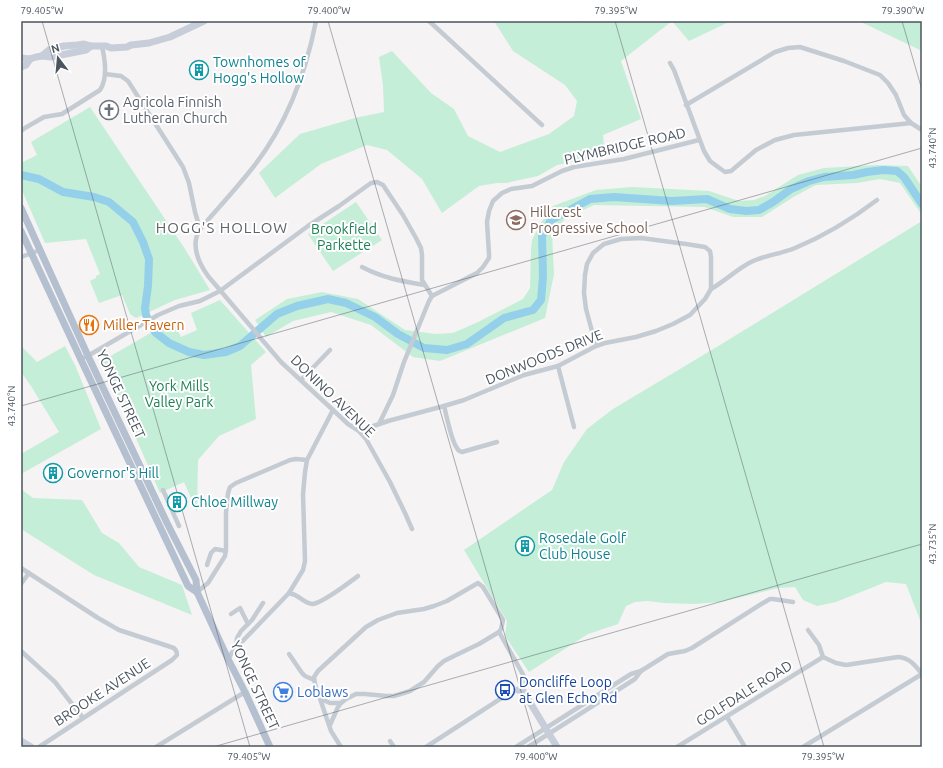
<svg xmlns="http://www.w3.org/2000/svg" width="943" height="768" font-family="Ubuntu,sans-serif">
<rect width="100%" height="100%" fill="#f5f3f3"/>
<g fill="#c5eed8">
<path d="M494 21H576L579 23 581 21H731L689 41 672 21 621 61 641 119 603 135 605 155 557 165 538 176 506 183H497L479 186 442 213 422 179 387 150 367 145 321 164 275 198 259 173 300 134 355 118 384 112 383 86 379 57 392 51 431 93 454 109 468 136 500 152 549 134 574 116 577 101 565 85 513 51Z"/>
<path d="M859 21H922V51Z"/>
<path d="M90 107 185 249 210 290 175 300 136 318 130 314 122 295 99 303 90 281 96 278V276L100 274 86 239 45 243 21 188V163L37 155 31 142Z"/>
<path d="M877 165 908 166 922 187V215L900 183 880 179 857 183 816 185 795 196 762 217H733L705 207 594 205 566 218 552 233 554 274 545 318 440 361 413 357 371 325 331 312 293 321 266 337 255 320 287 299 322 292 358 299 405 330 436 334 453 333 478 322 523 299 530 288 531 249 532 240 540 224 553 206 596 190 632 187 709 191 739 201 754 200 765 196 798 175 824 168Z"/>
<path d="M356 202 382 240 333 271 308 234Z"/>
<path d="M922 221V625L906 584 886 582 836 602 817 606 803 600 795 587 778 588 721 602 694 604 665 603 647 601 635 602 626 606 618 624 588 634 529 672 505 636 507 621 464 550 552 490 564 462 587 429 613 409 715 348Z"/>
<path d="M220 300 266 352 251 365 256 419 219 436 198 460 197 512 184 482 160 493 102 361 173 320 181 337 197 330 191 313Z"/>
<path d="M21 346 37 362 65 346 75 365 101 429 21 474V454L59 432 31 386 21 372Z"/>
<path d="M21 489 33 498 82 500 102 533 119 543 139 567 182 585 192 615 94 575 21 529Z"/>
</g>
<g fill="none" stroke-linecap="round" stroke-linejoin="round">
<path stroke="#94d0e9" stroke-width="8" d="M21 175 39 179 63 192 94 197 109 202 133 222 143 242 149 259 148 286 145 308 146 315 155 332 169 343 189 352 204 355 226 352 240 346 277 314 297 306 328 299 346 303 375 317 398 334 424 348 447 350 467 344 504 318 533 310 541 300 543 277 542 236 551 220 590 199 614 197 672 201 707 199 730 209 746 211 759 210 773 202 791 189 809 181 824 177 853 175 867 172 883 170 897 171 904 177 922 204"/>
<g stroke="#c4cbd3" stroke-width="4.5">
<path d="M316 21C306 72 286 125 254 166 237 188 218 208 200 229 190 245 198 262 208 276L281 362 333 410 348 424 359 431 366 439 390 482 405 513 412 529"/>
<path d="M429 21 542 125"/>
<path d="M670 63 674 70 704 151 710 161 718 167 725 172 731 171 756 150 775 140 794 135 902 124 911 123 922 130"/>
<path d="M105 74 121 76 128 81 183 167 189 183 195 212 200 229"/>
<path d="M686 105 775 52 788 48 800 47 844 61 880 75 888 83 896 95 904 115 911 123"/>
<path d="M21 131 25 128 44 117 62 114 100 90C108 78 105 60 102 46"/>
<path d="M21 257 40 250"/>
<path d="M362 267C383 278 401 281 424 285"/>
<path d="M711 289C725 281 737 269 751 262 765 255 781 254 795 248 824 236 852 219 877 200"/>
<path d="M81 359 91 354 158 315 179 306 200 301 220 291 308 226 339 206 371 183 377 182 383 185 403 215 416 238 421 248 422 255V280L432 296"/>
<path d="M558 366 574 427"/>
<path d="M301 380 330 350"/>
<path d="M444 406C447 417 451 440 457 448 458 451 459 451 462 452L497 442"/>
<path d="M379 424 393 395 404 362 429 301 432 296 477 273 483 267 489 258V254L487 222 489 211 493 201 502 193 511 189 532 186 562 171 574 167 624 159 699 140"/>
<path d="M359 431 388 421 444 406 464 400 524 375 558 366 596 346 605 343 636 337 656 331 673 324 690 315 705 299 711 289V257L710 251 705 247 686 244 641 238 621 239 604 244 593 253 587 264 585 275 584 293 586 309 596 346"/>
<path d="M163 490 179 526"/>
<path d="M207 565 211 553 215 549 226 551"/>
<path d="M21 568 98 618 119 630 171 647C175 648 177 650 177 655L172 660 39 747"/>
<path d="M21 584 29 573"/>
<path d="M197 592 208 583 225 556 226 548V513L228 493 230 487 236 483 290 460 296 459 307 460"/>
<path d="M289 593C291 594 293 594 295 595 301 598 305 603 312 604 321 604 350 582 358 576"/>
<path d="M231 614 240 608 248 624"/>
<path d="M808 630 819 645 823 657"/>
<path d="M236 648 237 638 241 631 252 620 263 603"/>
<path d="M21 651 55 682 83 718"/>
<path d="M289 654 302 673 305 676 314 680"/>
<path d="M823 657 836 663 846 665 898 657C910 658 915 665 922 674"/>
<path d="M228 659 233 651 289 593 303 570 305 561 303 494 305 472 307 460 333 410"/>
<path d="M321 699 330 703H341"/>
<path d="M727 717 745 747"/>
<path d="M330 725 338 707 341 703 346 699 356 694H365L386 696H394L410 691 424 682 438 666 444 661 454 656 479 644 499 632 501 629 503 620 483 587 478 583 447 601 434 606 424 609 397 613 378 620 366 627 318 671 314 677 315 684 331 731 341 747"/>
<path d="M390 741 394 747"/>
<path d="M156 747 245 692"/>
<path d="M426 747 511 692C518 689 526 687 525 678L499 632"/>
<path d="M516 747 631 674 641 671 668 654 685 651 692 648 763 603 770 599H773L793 602"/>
<path d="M528 747 635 679 641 671"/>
<path d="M677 747 823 657"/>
<path d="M803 747 922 674"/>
</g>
<g stroke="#c7ceda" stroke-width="7">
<path d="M42 56 51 57 86 50 91 46"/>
<path d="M21 58 30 59 36 57 42 56 49 50 64 46 77 45 84 44 91 46H106L111 48 127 47 131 45 149 43 170 37 204 21"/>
<path d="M21 67 26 65 30 59"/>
<path d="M518 690 523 691 557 747"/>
<path d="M21 741 31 747"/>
</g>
<g stroke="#b4bfcf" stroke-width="7">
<path d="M21 208 88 356 167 523 196 580 197 592 228 659 245 692 270 747"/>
<path d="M21 231 83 364 188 586 197 592"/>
</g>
</g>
<path fill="none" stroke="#4b545f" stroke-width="1" stroke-opacity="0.45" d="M42 21 250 747M328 21 537 747M615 21 824 747M902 21 922 90M21 406 922 148M213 747 922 544"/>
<defs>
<symbol id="building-ring" viewBox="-11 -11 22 22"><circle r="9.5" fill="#fff" stroke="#0f9aa8" stroke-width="1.5"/><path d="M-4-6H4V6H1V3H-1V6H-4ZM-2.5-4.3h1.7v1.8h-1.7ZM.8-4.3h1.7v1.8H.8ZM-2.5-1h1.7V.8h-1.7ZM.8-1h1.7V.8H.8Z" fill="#0f9aa8"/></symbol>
<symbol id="church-ring" viewBox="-11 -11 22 22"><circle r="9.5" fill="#fff" stroke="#6b7280" stroke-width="1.5"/><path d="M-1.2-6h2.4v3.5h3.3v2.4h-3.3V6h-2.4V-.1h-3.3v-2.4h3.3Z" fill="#6b7280"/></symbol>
<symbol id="school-ring" viewBox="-11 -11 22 22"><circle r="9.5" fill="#fff" stroke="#8d6e63" stroke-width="1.5"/><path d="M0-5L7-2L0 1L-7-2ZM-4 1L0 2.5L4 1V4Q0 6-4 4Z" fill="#8d6e63"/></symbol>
<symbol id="restaurant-ring" viewBox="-11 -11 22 22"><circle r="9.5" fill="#fff" stroke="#e8710a" stroke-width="1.5"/><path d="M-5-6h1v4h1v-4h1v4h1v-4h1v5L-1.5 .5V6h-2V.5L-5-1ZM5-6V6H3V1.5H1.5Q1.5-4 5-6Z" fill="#e8710a"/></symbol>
<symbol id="bus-ring" viewBox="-11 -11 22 22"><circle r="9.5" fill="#fff" stroke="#1a4fb4" stroke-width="1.5"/><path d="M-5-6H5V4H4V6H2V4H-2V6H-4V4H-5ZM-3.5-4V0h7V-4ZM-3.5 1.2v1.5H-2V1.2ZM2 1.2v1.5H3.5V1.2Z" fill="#1a4fb4"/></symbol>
<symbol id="supermarket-ring" viewBox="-11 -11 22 22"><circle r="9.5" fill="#fff" stroke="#3f7fe0" stroke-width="1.5"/><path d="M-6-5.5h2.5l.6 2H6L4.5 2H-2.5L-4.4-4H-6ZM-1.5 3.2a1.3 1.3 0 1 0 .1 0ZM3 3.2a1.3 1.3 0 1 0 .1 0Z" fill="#3f7fe0"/></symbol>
</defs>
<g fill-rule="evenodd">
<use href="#building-ring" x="188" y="59" width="22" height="22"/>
<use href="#church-ring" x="98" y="99" width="22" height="22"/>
<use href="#school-ring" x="505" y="209" width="22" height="22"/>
<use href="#restaurant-ring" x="78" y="314" width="22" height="22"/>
<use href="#building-ring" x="42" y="462" width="22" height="22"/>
<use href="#building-ring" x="166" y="491" width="22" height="22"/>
<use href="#building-ring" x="514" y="535" width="22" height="22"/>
<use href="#bus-ring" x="494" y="679" width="22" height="22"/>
<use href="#supermarket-ring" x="272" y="681" width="22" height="22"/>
</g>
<g text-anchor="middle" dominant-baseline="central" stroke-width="4" stroke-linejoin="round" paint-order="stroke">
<g font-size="14" fill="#0d838f" stroke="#fff" text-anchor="start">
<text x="213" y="62">Townhomes of<tspan x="213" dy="16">Hogg's Hollow</tspan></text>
<text x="67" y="473">Governor's Hill</text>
<text x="191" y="502">Chloe Millway</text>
<text x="539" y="538">Rosedale Golf<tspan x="539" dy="16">Club House</tspan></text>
</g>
<g font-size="14" fill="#5b616d" stroke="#fff" text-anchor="start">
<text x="123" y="102">Agricola Finnish<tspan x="123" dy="16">Lutheran Church</tspan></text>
</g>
<g font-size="14" fill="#4b545f" stroke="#fff">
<text transform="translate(625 146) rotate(-13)">PLYMBRIDGE ROAD</text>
<text transform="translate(544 357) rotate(-22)">DONWOODS DRIVE</text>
<text transform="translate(121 394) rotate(65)">YONGE STREET</text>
<text transform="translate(333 396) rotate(44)">DONINO AVENUE</text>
<text transform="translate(255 685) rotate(65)">YONGE STREET</text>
<text transform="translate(102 692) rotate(-33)">BROOKE AVENUE</text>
<text transform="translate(744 693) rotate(-32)">GOLFDALE ROAD</text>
</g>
<g font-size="14" fill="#785e54" stroke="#fff" text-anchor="start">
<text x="530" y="212">Hillcrest<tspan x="530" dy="16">Progressive School</tspan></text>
</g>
<g font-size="14" fill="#1d8056" stroke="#fff">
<text x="344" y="229">Brookfield<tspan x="344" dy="16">Parkette</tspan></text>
<text x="179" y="386">York Mills<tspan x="179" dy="16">Valley Park</tspan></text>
</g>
<g font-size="14" fill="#c56008" stroke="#fff" text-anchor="start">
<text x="103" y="325">Miller Tavern</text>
</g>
<g font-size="14" fill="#164399" stroke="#fff" text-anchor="start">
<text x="519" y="682">Doncliffe Loop<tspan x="519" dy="16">at Glen Echo Rd</tspan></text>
</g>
<g font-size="14" fill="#366cbe" stroke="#fff" text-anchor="start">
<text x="297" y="692">Loblaws</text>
</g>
<g font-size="15" letter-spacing="1" fill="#5f6267" stroke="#fff">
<text x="222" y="227">HOGG'S HOLLOW</text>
</g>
</g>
<rect width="943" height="768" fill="none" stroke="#ffffff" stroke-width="44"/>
<g transform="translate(58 58) rotate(344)" stroke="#ffffff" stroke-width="3" paint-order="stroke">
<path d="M0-3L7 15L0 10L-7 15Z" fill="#4b545f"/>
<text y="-6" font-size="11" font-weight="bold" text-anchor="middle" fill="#4b545f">N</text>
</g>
<rect x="22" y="22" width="899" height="724" fill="none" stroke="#4b545f" stroke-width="1.5"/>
<g font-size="10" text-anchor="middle" fill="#4b545f">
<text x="42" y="14">79.405°W</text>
<text x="329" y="14">79.400°W</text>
<text x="616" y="14">79.395°W</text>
<text x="903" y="14">79.390°W</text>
<text transform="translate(932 148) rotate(-90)" y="4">43.740°N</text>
<text transform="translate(11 406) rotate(-90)" y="4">43.740°N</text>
<text transform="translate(932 544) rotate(-90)" y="4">43.735°N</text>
<text x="249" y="760">79.405°W</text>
<text x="536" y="760">79.400°W</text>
<text x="823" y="760">79.395°W</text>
</g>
</svg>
